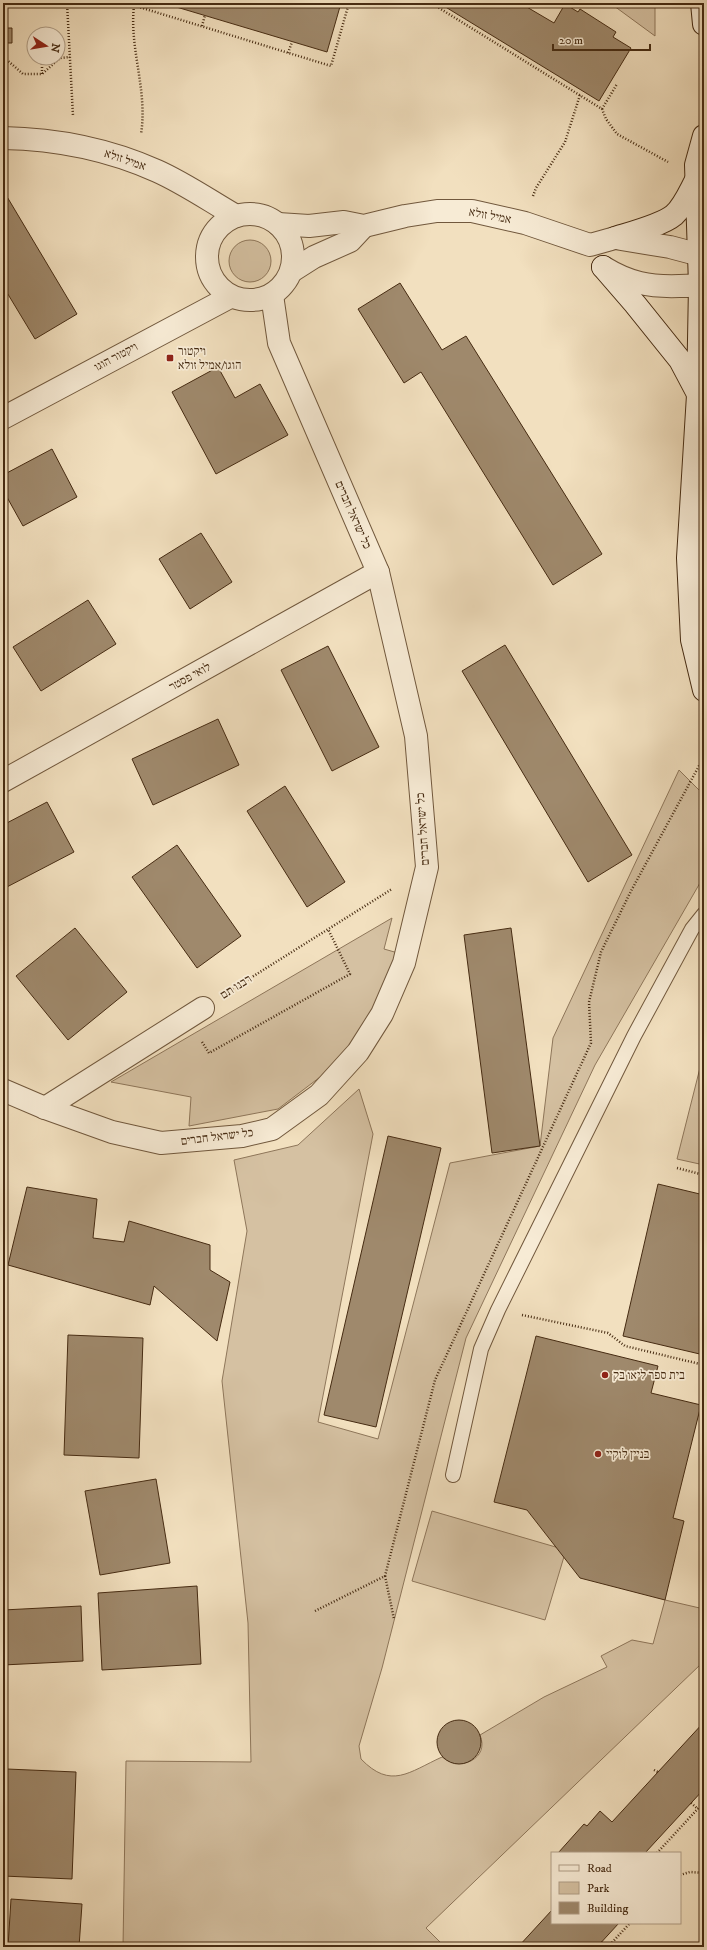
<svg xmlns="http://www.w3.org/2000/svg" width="707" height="1950" font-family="'IM FELL DW Pica','Frank Ruhl Libre',serif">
<rect width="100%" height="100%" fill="#f2e0bf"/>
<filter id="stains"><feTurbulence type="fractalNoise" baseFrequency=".005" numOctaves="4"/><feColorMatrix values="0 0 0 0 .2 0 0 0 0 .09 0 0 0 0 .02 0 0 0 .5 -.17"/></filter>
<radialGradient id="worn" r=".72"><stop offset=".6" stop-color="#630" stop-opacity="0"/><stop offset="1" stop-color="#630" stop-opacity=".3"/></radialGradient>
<g fill="#d5c1a2" stroke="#8e765a">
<path d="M611 3H655V36L610 3Z"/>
<circle cx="250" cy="261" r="21"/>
<path d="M679 770 704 795V876L595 1065 466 1338 382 1668 359 1746 361 1759C391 1790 409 1772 442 1757 460 1772 490 1759 480 1735L544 1697 607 1667 601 1656 632 1640 653 1644 665 1600 704 1609V1652L701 1664 426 1928 445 1947H123L126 1761 251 1762 248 1623 222 1381 247 1231 234 1160 298 1145 359 1089 373 1134 318 1422 378 1439 450 1163 540 1146 553 1038Z"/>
<path d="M392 918 384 949 398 953 375 1016 328 1071 278 1109 189 1126 191 1097 111 1082Z"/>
<path d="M704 1052V1165L677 1159Z"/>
<path d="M432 1511 566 1550 545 1620 412 1581Z"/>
</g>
<g fill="#9f896c" stroke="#462b12">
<path d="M163 3H341L327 52Z"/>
<path d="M439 3H520L554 23 565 4 578 12 580 9 616 32 613 37 631 48 599 101Z"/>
<path d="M3 14H5V28H12V43H3Z"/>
<path d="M3 190 77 314 35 339 3 286Z"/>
<path d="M400 283 442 350 466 336 602 554 553 585 421 372 404 383 358 309Z"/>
<path d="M218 367 235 398 260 384 288 435 216 474 172 392Z"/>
<path d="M52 449 77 497 23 526 3 490V475Z"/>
<path d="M201 533 232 582 190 609 159 559Z"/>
<path d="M88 600 116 644 41 691 13 647Z"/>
<path d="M505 645 632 855 588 882 462 671Z"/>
<path d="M328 646 379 747 332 771 281 670Z"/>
<path d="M218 719 239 765 153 805 132 759Z"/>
<path d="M285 786 345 882 307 907 247 811Z"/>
<path d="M47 802 74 852 3 889V825Z"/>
<path d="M177 845 241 936 197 968 132 877Z"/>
<path d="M75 928 127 992 68 1040 16 976Z"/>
<path d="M511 928 540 1146 492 1153 464 935Z"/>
<path d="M3 1121 7 1122 3 1155Z"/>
<path d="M388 1136 441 1148 376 1427 324 1415Z"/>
<path d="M658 1184 704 1195V1355L623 1336Z"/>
<path d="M27 1187 97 1199 93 1238 124 1242 129 1221 210 1245V1270L230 1282 217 1341 154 1286 150 1305 8 1265Z"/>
<path d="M68 1335 143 1338 139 1458 64 1455Z"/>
<path d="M536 1336 658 1366 651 1393 701 1405 673 1518 684 1521 665 1600 580 1578 527 1510 494 1502Z"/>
<path d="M156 1479 170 1563 100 1575 85 1491Z"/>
<path d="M3 1490 5 1520 3 1521Z"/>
<path d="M197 1586 201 1664 102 1670 98 1593Z"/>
<path d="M81 1606 83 1661 3 1665V1610Z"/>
<circle cx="459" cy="1742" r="22"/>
<path d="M704 1722V1789L645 1853H558L584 1824 587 1826 600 1811 612 1822Z"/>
<path d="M7 1769 76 1772 72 1879 3 1876Z"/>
<path d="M11 1899 82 1904 79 1947H8Z"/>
<path d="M552 1910V1923H619L597 1947H518Z"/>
</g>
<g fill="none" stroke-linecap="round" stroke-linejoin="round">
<defs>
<path id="lane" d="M453 1475 481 1349 498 1310 634 1036 692 929 704 914"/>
<g id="street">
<path d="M3 138C56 139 108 149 157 171 184 183 210 201 236 216"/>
<circle cx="250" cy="257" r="43"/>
<path d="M278 224 309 226 344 222 364 226 405 216 437 211H472L525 223 590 245 615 238 670 247 704 256"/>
<path d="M603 267C629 283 649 287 679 286 687 286 696 286 704 284"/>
<path d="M292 271 314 257 350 241 364 226"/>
<path d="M3 418 230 297"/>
<path d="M3 781 378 572"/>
<path d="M3 1090 45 1108 112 1132 161 1143 242 1136 272 1129 319 1095 358 1052 382 1014 404 963 427 867 416 736 378 572 279 343 272 295"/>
<path d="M45 1108 203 1008"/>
</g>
<g id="secondary">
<path d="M702 3 704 24"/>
<path d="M704 136 696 165 700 285 698 395 688 558 692 640 704 690"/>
<path d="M615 238C631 233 662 225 674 215 684 206 690 191 696 180"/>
<path d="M603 267 635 304 680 360 698 394"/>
</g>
</defs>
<use href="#lane" stroke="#71583d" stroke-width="16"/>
<use href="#street" stroke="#71583d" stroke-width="24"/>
<use href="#secondary" stroke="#462b12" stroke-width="24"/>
<g stroke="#462b12" stroke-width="2.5" stroke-dasharray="1 2" stroke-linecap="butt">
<path d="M67 3 73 116"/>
<path d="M126 3 331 66 349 3"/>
<path d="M431 3 602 109 606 119 617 134 668 162"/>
<path d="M134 6C129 48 148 91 141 134"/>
<path d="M202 26 205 15"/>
<path d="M288 53 292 42"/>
<path d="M42 58V74"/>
<path d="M3 60H7L23 74H42L60 58 70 57"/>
<path d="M602 109 617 84"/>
<path d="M533 196 536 188 565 142 580 95"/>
<path d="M225 994 392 889"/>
<path d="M202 1042 209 1053 350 974 328 929"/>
<path d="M677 1168 704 1175"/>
<path d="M522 1315 608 1333 625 1346 704 1365"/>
<path d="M385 1576 394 1619"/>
<path d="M315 1611 385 1576 435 1380 591 1043 589 1002 601 952 631 891 700 764 704 761"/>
<path d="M654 1770 658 1772"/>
<path d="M691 1803 698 1809"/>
<path d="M657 1853 704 1802"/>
<path d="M680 1875 690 1872 704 1873"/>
<path d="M601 1942 607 1947"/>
<path d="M608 1947 630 1923"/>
</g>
<use href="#lane" stroke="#f7ebd5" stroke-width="14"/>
<use href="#street" stroke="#f7ebd5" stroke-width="22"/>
<use href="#secondary" stroke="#f7ebd5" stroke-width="22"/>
</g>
<g fill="#8f2418" stroke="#f7ebd5" stroke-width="1.5">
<rect x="166" y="354" width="8" height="8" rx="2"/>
<circle cx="605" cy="1375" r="4"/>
<circle cx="598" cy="1454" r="4"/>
</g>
<g text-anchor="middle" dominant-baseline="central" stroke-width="3.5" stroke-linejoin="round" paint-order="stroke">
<g font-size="12" fill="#462b12" stroke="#f7ebd5">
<text transform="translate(125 160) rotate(19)">אמיל זולא</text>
<text transform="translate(490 216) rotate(11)">אמיל זולא</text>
<text transform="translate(116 357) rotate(-28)">ויקטור הוגו</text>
<text transform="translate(353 515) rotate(66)">כל ישראל חברים</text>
<text transform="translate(190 677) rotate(-29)">לואי פסטר</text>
<text transform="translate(423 829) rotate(-94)">כל ישראל חברים</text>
<text transform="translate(236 987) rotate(-32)">רבנו תם</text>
<text transform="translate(217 1137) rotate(-7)">כל ישראל חברים</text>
</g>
<g font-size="12" fill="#462b12" stroke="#f7ebd5" text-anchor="start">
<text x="178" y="351">ויקטור<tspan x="178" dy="14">הוגו/אמיל זולא</tspan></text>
<text x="613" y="1375">בית ספר ליאו בק</text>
<text x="606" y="1454">בניין לוקיי</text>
</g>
</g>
<rect width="707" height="1950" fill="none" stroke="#f2e0bf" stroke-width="16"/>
<rect x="4" y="4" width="699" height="1942" fill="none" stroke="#462b12" stroke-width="2"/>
<rect x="8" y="8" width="691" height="1934" fill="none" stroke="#462b12"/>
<rect x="551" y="1852" width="130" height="72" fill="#f7ebd5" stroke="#b09e87"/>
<rect x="559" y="1865" width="20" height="6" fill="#f7ebd5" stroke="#b09e87"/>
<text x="587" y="1872" font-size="12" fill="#462b12">Road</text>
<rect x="559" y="1882" width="20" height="12" fill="#d5c1a2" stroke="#b09e87"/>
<text x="587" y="1892" font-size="12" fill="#462b12">Park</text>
<rect x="559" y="1902" width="20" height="12" fill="#9f896c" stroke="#b09e87"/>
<text x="587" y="1912" font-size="12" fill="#462b12">Building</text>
<g transform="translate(46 46) rotate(102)"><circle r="19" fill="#f7ebd5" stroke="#b09e87"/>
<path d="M0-3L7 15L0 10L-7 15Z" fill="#8f2418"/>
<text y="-6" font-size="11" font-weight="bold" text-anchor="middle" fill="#462b12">N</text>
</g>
<path d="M553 44v6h97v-6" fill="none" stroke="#462b12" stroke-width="2"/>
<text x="559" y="44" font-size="12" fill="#462b12" stroke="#f7ebd5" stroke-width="3" paint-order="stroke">20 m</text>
<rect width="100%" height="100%" filter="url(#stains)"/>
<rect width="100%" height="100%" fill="url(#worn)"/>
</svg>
